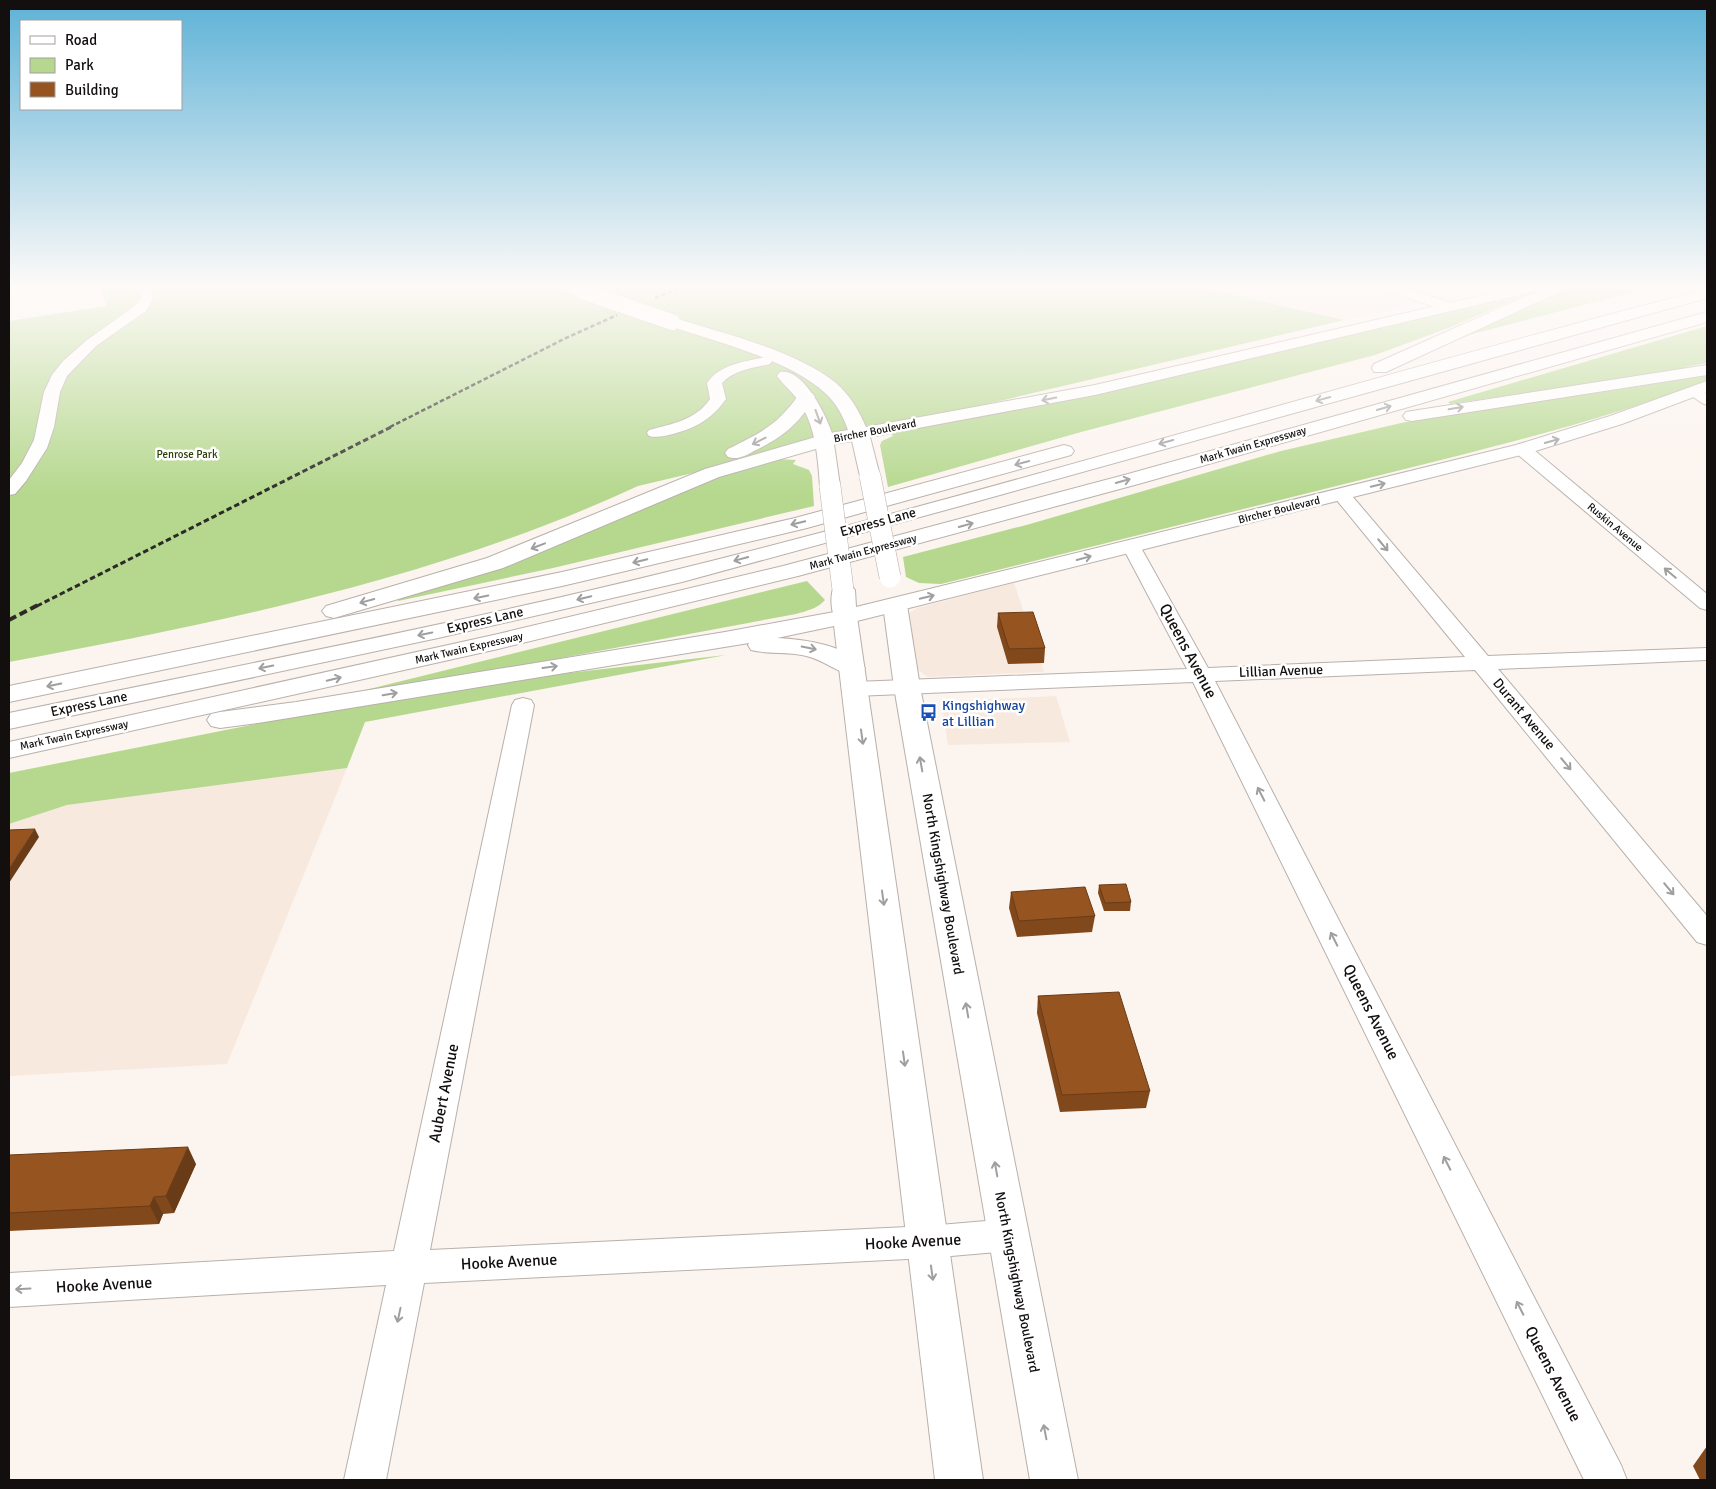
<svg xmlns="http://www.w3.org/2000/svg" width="1716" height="1489" font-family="Signika,sans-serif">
<rect width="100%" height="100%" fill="#fcf4ef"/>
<g fill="#f8e9df">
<path d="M1197 286H1505L1344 320Z"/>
<path d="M1014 583 1044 672 928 677 914 667 906 616 911 612 917 608Z"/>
<path d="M1056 696 1070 742 948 745 942 708 950 701Z"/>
<path d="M347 768 227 1064 9 1076V824L67 805Z"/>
</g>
<g fill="#b5d88e">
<path d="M98 286H1197L1344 320 638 486C440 578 222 622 9 662V321L107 306Z"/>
<path d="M1575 286H1657L1457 338 1568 289Z"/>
<path d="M1537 290 1451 327 1375 355 1081 432 888 487 880 445 882 441 893 436 890 432 1050 404Z"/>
<path d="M1707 326V363L1685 367 1689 369 1450 404 1448 402Z"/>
<path d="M1707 375V381C1627 411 1544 434 1461 455L941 584 919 583 906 577 903 557 1030 524 1281 451 1401 423 1471 410 1623 389Z"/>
<path d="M778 459 796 460 793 464 809 470 812 476 814 506 553 568 398 601V598L704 481Z"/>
<path d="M807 581 825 600C818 608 807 611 796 614L465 676 337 697Z"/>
<path d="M726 655 365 722 347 768 67 805 9 824V773L341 707 542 676Z"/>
</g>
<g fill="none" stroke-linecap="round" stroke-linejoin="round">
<defs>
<g id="minor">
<path d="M140 286H152L153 299 146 311 96 346 67 376 60 392 54 427 47 448 26 481 15 494 9 495V480L22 463 34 440 44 392 52 375 63 361 87 340 136 305 141 299Z"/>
<path d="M1381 286H1399L1454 304 1456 307 1449 311 1444 310 1383 289Z"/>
<path d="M765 357 770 358 772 361 770 364C753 368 734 370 722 383L726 399C712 419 696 428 673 434 665 436 657 438 649 436L647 433 649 430C672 424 696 420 710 399L707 383C720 364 744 362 765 357Z"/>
<path d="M1694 387 1707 394V405L1702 403 1686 392 1689 389Z"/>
<path d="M1522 444 1528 445 1707 594V610L1700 608 1516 453 1514 449 1516 445Z"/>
<path d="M1341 489 1347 490 1488 656 1707 648V660L1498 669 1707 916V945L1697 942 1475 670 1215 681 1621 1465 1627 1480H1584L1193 682 855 696 847 694 844 689 847 684 855 682 1187 669 1122 546 1124 542 1131 540 1138 542 1140 546 1208 668 1465 657 1335 498 1332 494 1335 490Z"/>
<path d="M523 698 531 700 534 705 430 1250 928 1226 1009 1219 1022 1224 1027 1235 1022 1246 1009 1251 928 1258 424 1283 386 1480H344L386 1285 9 1307V1273L394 1251 512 705 515 700Z"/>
</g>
<g id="secondary">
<path d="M895 598 903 600 907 605 920 687 1078 1480H1030L894 687 883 605 887 600Z"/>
<path d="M845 610 853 612 857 617 983 1480H935L833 617 837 612Z"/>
</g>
<g id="primary">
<path d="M561 286H582L589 291 587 294C579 296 566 293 561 286Z"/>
<path d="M1522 286H1547L1545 289 1540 290 1095 395 870 437 880 476 877 480 870 482 863 480 860 476 852 441 834 444 840 486 837 490 830 492 823 490 820 486C818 458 816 428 800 403 794 393 784 386 777 376L780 372C803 367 826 415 832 433L848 430C843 416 836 402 824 392 787 359 714 341 666 325L664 322 666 319H678C728 335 794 350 836 383 850 395 859 411 866 427L1095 385Z"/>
<path d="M1707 381V392L1622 424 1529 453 845 624 837 622C831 614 829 594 835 585L843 583 851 585 855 590 856 607 1516 445 1610 416Z"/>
</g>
<g id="motorway">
<path d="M1549 286H1568L1566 289 1386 372H1374L1372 368 1374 364Z"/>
<path d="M1707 289V298L964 505 682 582 438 638 9 729V713C230 667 452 625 671 571 1018 485 1361 378 1707 289Z"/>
<path d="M1707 312V322L1142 483 798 576 498 649 9 758V742L498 634 783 566 1128 474Z"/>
<path d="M1707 365V375L1412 421 1406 420 1403 416 1406 412 1412 411Z"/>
<path d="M806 392 812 393 815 397C798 425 783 437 754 451 745 456 738 460 728 457L725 453 728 449C762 432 778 425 800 393Z"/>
<path d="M826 434 833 436 835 440 833 444 719 477 503 568 334 618 326 616 322 611 326 606 487 558 705 469Z"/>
<path d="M1064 445 1071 447 1074 451 1071 455 807 528 562 586 9 702V686L562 572 795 518Z"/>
<path d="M845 610 853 612 857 617 853 622 777 638C802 639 849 645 865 668L861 673C842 678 828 662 810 657 791 651 770 655 751 650L748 645 749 643 258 723 220 728 211 726 207 720 211 714 220 712 296 702 725 632Z"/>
</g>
</defs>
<use href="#minor" stroke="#b8b0ac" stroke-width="2"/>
<use href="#secondary" stroke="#b8b0ac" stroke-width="2"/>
<use href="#primary" stroke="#b8b0ac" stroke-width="2"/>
<use href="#motorway" stroke="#b8b0ac" stroke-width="2"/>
<use href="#minor" fill="#fff" fill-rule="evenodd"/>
<use href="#secondary" fill="#fff" fill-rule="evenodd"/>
<use href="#primary" fill="#fff" fill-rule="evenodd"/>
<use href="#motorway" fill="#fff" fill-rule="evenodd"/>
<g stroke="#2c2927" stroke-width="2.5" stroke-dasharray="4.5 2.5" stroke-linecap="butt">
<path d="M655 298 685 286"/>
<path d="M390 427 566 338 617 315"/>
</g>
<path stroke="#2c2927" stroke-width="3" stroke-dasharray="5.5 3" stroke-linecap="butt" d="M37 606 393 426"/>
<path stroke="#2c2927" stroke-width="4" stroke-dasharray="8 4" stroke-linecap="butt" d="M9 620 40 604"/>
<defs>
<path id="primary-bridge-far1" d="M582 291 672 322"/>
<g id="primary-bridge">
<path d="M870 476 890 577"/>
<path d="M830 486 843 590"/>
</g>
</defs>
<use href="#primary-bridge-far1" stroke="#b8b0ac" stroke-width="18" stroke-linecap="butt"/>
<use href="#primary-bridge" stroke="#b8b0ac" stroke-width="22" stroke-linecap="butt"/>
<use href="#primary-bridge-far1" stroke="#fff" stroke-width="16"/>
<use href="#primary-bridge" stroke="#fff" stroke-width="21"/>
</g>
<g fill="#81481c">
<path d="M998 613 1045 648 1044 663 1008 664 997 627Z"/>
<path d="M1099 885 1131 902 1130 911H1104L1098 893Z"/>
<path d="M1011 892 1095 916 1092 932 1017 937 1009 908Z"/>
<path d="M1038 996 1150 1091 1146 1108 1060 1112 1037 1013Z"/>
<path d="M9 1155 196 1164 174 1213 163 1214 159 1224 9 1231Z"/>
<path d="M1707 1446V1480H1700L1693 1466Z"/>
</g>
<g fill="#693b17">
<path d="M35 829 39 837 9 883V869Z"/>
<path d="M188 1147 196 1164 174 1213 166 1196Z"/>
<path d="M154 1197 163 1214 159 1224 150 1206Z"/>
</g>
<g fill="#965421" stroke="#693b17">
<path d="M1033 612 1045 648 1009 649 998 613Z"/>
<path d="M35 829 9 869V830Z"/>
<path d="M1126 884 1131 902 1105 903 1099 885Z"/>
<path d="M1085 887 1095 916 1019 921 1011 892Z"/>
<path d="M1119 992 1150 1091 1062 1095 1038 996Z"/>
<path d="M188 1147 166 1196 154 1197 150 1206 9 1213V1155Z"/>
</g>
<defs><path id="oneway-shaft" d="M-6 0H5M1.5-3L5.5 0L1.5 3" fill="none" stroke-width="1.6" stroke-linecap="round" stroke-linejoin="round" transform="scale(1.25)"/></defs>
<g stroke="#a09f9f">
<use href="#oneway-shaft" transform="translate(1049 399) rotate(168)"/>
<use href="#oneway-shaft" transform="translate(1323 399) rotate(165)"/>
<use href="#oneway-shaft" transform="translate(1384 408) rotate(-16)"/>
<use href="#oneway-shaft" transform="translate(1456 408) rotate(-10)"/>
<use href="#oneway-shaft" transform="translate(818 417) rotate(70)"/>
<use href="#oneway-shaft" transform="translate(759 441) rotate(153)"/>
<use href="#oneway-shaft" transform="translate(1552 441) rotate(-16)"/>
<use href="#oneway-shaft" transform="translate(1166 442) rotate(165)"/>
<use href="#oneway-shaft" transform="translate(1022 463) rotate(165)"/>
<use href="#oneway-shaft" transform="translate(1123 481) rotate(-16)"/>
<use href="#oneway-shaft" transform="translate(1378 485) rotate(-14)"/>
<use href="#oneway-shaft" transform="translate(798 523) rotate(166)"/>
<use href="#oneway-shaft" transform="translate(966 525) rotate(-15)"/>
<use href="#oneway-shaft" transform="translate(1383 545) rotate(50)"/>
<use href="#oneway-shaft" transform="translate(538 546) rotate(159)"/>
<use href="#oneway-shaft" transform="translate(1084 558) rotate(-15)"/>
<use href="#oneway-shaft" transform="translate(741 559) rotate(165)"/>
<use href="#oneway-shaft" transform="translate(640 561) rotate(167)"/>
<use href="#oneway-shaft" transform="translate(1670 573) rotate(-140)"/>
<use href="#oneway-shaft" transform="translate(481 597) rotate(168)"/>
<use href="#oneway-shaft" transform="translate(927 597) rotate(-13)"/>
<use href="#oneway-shaft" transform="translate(584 598) rotate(167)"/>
<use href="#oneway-shaft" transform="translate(367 601) rotate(165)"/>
<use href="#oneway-shaft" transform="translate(425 634) rotate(168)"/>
<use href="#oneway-shaft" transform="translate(809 648) rotate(11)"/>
<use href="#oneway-shaft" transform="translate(266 667) rotate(168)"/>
<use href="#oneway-shaft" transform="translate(550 667) rotate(-8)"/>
<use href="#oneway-shaft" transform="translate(334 679) rotate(-13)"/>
<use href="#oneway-shaft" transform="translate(54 685) rotate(168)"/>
<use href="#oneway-shaft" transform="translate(390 694) rotate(-10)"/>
<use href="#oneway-shaft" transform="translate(862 737) rotate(82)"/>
<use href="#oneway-shaft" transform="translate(921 764) rotate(-100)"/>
<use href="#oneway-shaft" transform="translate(1566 764) rotate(50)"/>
<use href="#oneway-shaft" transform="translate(1261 794) rotate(-117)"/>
<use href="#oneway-shaft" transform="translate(1669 889) rotate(50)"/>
<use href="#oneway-shaft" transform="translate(883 898) rotate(82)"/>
<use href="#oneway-shaft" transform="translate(1334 939) rotate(-117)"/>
<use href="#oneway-shaft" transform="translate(967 1010) rotate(-100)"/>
<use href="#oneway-shaft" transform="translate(904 1059) rotate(82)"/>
<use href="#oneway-shaft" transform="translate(1447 1163) rotate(-117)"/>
<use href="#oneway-shaft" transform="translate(996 1169) rotate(-100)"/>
<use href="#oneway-shaft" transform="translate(932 1273) rotate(82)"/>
<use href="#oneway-shaft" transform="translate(23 1289) rotate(177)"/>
<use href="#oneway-shaft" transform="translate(1520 1308) rotate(-117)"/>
<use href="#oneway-shaft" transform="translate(399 1315) rotate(102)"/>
<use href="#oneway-shaft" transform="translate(1045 1432) rotate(-101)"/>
</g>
<linearGradient id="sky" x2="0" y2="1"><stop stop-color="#5db2d7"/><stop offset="0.58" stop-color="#fefaf8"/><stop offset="1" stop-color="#fefaf8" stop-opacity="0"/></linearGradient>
<rect width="1716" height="494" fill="url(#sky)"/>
<defs>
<symbol id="bus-bare" viewBox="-9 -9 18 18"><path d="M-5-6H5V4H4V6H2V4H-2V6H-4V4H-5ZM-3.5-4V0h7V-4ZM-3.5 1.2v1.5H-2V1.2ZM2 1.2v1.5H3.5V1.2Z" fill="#1a4fb4" stroke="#fff" stroke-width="2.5" paint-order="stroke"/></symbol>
</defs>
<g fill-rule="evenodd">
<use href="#bus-bare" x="916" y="700" width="25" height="25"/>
</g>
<g text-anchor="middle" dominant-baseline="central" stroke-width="5" stroke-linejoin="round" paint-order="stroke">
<g font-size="11" fill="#120f0e" stroke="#fff">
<text transform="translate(875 431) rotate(-11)">Bircher Boulevard</text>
<text transform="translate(1253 445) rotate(-16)">Mark Twain Expressway</text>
<text transform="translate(1279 510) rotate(-14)">Bircher Boulevard</text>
<text transform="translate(1615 527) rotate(40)">Ruskin Avenue</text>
<text transform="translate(863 552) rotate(-15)">Mark Twain Expressway</text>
<text transform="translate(469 648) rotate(-13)">Mark Twain Expressway</text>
<text transform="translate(74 735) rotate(-12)">Mark Twain Expressway</text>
</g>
<g font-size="11" fill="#293e05" stroke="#fff">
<text x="187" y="454">Penrose Park</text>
</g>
<g font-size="14" fill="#120f0e" stroke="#fff">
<text transform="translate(878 522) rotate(-15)">Express Lane</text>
<text transform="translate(485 620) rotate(-13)">Express Lane</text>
<text transform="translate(1281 671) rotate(-2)">Lillian Avenue</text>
<text transform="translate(89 704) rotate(-12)">Express Lane</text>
<text transform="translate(1524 714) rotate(50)">Durant Avenue</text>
<text transform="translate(943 884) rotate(80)">North Kingshighway Boulevard</text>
<text transform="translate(1017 1282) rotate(79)">North Kingshighway Boulevard</text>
</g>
<g font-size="14" fill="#164399" stroke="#fff" text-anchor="start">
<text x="942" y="705">Kingshighway<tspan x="942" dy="16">at Lillian</tspan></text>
</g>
<g font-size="16" fill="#120f0e" stroke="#fff">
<text transform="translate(1188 651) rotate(62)">Queens Avenue</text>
<text transform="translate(1371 1012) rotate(63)">Queens Avenue</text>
<text transform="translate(444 1093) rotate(-79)">Aubert Avenue</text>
<text transform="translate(913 1242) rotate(-3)">Hooke Avenue</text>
<text transform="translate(509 1262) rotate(-3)">Hooke Avenue</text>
<text transform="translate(104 1285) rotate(-3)">Hooke Avenue</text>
<text transform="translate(1553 1374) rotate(63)">Queens Avenue</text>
</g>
</g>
<rect width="1716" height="1489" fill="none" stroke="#120f0e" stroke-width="20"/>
<rect x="20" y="20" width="162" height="90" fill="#ffffff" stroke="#a09f9f"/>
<rect x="30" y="36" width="25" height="8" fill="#ffffff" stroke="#a09f9f"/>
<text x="65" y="45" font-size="15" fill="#120f0e">Road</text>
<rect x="30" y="58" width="25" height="15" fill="#b5d88e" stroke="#a09f9f"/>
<text x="65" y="70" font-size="15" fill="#120f0e">Park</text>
<rect x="30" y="82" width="25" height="15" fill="#965421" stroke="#a09f9f"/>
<text x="65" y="95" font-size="15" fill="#120f0e">Building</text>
</svg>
